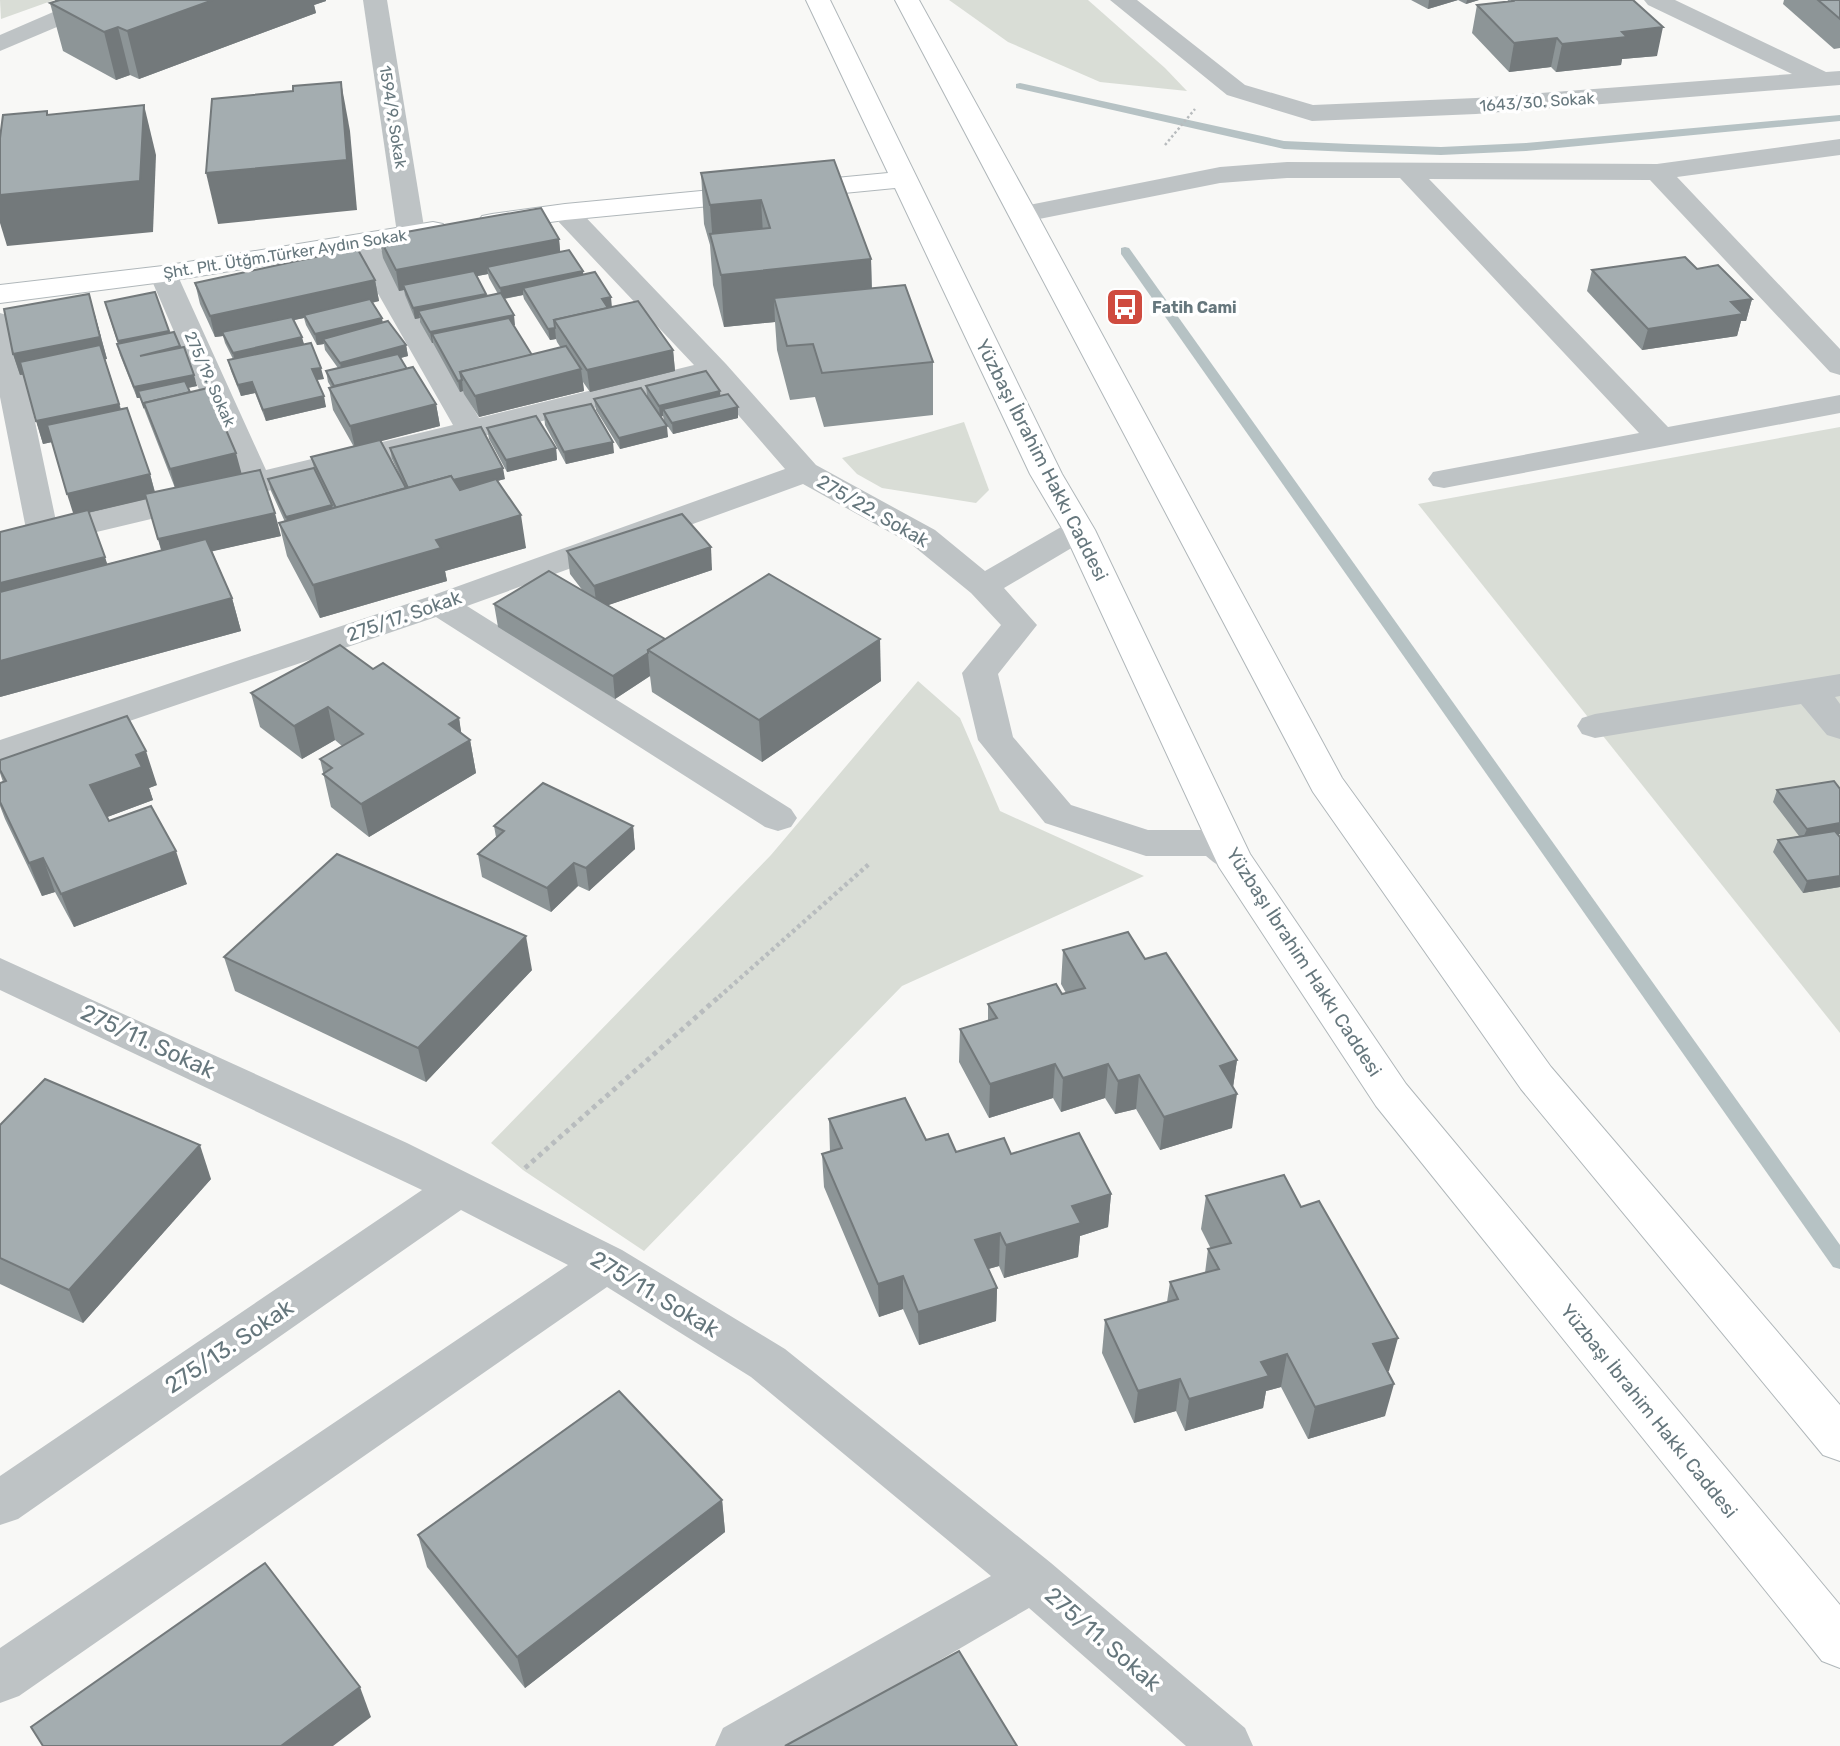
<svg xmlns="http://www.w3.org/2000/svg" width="1840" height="1746" font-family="Rubik,sans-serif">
<rect width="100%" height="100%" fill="#f8f8f6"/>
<g fill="#d9ddd6">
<path d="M0 0H54L1 19Z"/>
<path d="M949 0H1088L1165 68 1187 91 1100 82 1008 42Z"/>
<path d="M964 422 989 490 976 503 882 488 857 474 842 458Z"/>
<path d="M1840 427V1033L1418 504Z"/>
<path d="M918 681 960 718 1000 811 1144 876 902 986 644 1251 523 1170 491 1143 771 855Z"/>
</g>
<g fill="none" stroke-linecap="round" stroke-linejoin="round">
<g fill="#b6c2c4" fill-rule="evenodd">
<path d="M1020 83 1284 141 1350 144 1441 147 1526 143 1840 115V121L1526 151 1441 155 1350 152 1284 149 1016 88V84Z"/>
<path d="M1125 247 1129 248 1840 1245V1269L1833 1267 1121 254V248Z"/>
</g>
<defs>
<g id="secondary">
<path d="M806 0H830L1062 474 1095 530 1250 854 1406 1084 1840 1605V1668L1822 1661 1376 1106 1219 867 1063 530 1030 474 895 188 565 220 492 230 482 228 478 222 482 216 492 214 565 204 888 173Z"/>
<path d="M895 0H919L1037 214 1342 778 1551 1067 1840 1405V1461L1823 1455 1521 1089 1313 792Z"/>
<path d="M433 222 443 224 447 230 443 236 163 282 0 303V285L163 266Z"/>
</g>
</defs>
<use href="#secondary" stroke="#b0b7ba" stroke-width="2"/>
<path stroke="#b8bcbe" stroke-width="2.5" stroke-dasharray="2.5 2.5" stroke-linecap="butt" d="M1165 145 1195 109"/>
<path stroke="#b8bcbe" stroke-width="4.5" stroke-dasharray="3.5 3.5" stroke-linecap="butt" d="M719 997 869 864"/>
<path stroke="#b8bcbe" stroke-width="5" stroke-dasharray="4.5 4.5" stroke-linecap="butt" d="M525 1168 721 995"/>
<g fill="#bec3c5" fill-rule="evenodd">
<path d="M81 0H113L109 5 0 51V35Z"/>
<path d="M363 0H387L425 233 421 239 411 241 401 239 397 233Z"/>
<path d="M1110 0H1137L1245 85 1313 105 1476 98 1792 74 1648 5 1644 0H1675L1826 72 1840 71V85L1476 114 1312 121 1227 95Z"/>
<path d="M1840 139V155L1677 177 1840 349V375L1830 372 1650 180 1429 179 1668 427 1840 395V413L1444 488 1433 486 1428 479 1433 472 1639 433 1400 178H1287L1220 183 1024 222 1014 220 1011 214 1014 208 1024 206 1220 167 1287 162 1657 164Z"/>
<path d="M565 204 575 206 726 364 816 465 935 530 985 571 1068 523 1079 520 1090 523 1095 530 1090 537 1004 588 1037 625 998 674 1013 737 1071 805 1148 830H1215L1228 834 1247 849 1252 858 1247 867C1228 873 1220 868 1206 856H1146L1045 823 978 740 962 673 1001 625 971 593 911 544 803 484 467 606 791 809 797 818 791 827 778 831 765 827 436 617 0 765V740L428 597 785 469 707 379 256 494 0 555V535L26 529 0 397V313L10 316 14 322 56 521 237 477 149 274 153 268 163 266 173 268 177 274 266 470 453 425 348 241 352 235 362 233 372 235 376 241 479 418 694 365 555 218 552 212 555 206Z"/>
<path d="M1840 674V696L1835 697 1840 704V739L1827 735 1801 704 1595 738 1582 734 1577 726 1582 718 1595 714Z"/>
<path d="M0 958 407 1143 622 1250 785 1349 1051 1563 1245 1728 1253 1746H1186L1029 1608 793 1746H715L723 1728 991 1576 751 1377 607 1287 19 1696 0 1703V1648L568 1265 461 1210 18 1519 0 1525V1476L422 1190 0 990Z"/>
</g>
<use href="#secondary" fill="#fff" fill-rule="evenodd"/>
</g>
<g fill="#8d9597" fill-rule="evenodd">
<path d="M55 0H326V1L314 5 316 13 139 79 130 75 116 80 63 51 50 3 55 2Z"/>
<path d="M1411 0H1458L1428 9Z"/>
<path d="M1458 0H1479L1466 4Z"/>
<path d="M1508 0H1633L1657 56 1622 59 1621 65 1556 72 1551 67 1509 72 1472 33 1477 5 1507 2Z"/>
<path d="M1784 0H1840V48L1834 49 1783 4Z"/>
<path d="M834 160 871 259 872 288 933 362V415L824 427 815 397 790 400 777 350 775 322 724 327 713 285 710 245 704 224 701 173Z"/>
<path d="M379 237 559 239 560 252 583 275 612 307 673 350 675 371 590 392 583 382 584 391 479 417 464 394 463 391 460 392 433 343H432L420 322V318L415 319 405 295 404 290 399 291 383 258ZM488 274 489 278 498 294 486 296 477 276ZM523 295 524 299 550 340 556 339 557 342 561 348 532 355 514 326V315L504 299Z"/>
<path d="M1697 269 1752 299 1746 321H1741L1737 336 1642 350 1587 291 1592 270Z"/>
<path d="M375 280 379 301 372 303 383 323 406 345 408 356 400 358 407 369 436 404 440 426 380 441 401 478 392 459 390 448 505 479 497 481 526 548 445 571 447 581 320 618 287 556 279 523 285 522 271 491 268 479 314 468 311 457 354 447 333 410 329 388 331 387 328 382 326 371 338 368 325 350 324 344 317 345 306 325 304 318 293 320 304 344 324 379 317 380 326 407 266 421 255 393 241 396 231 371 228 360 233 359 225 343 223 336 215 337 200 304 195 283Z"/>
<path d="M108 313 170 333 180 348 197 386 188 388 190 392 281 536 212 551 232 598 241 631 0 697 74 514 52 442 43 444 23 375H20L13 354 95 315 107 359H105L121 409 150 474 155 492 175 488 140 398H137L120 355 117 344H118ZM147 499 161 550 107 564 89 513Z"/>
<path d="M646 386 721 395 738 407V418L673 434 664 421 663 416 661 417 668 437 620 449 596 410 594 399 647 395Z"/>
<path d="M544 414 614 453 566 464 545 425Z"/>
<path d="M487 428 556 448 557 460 507 472 489 439Z"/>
<path d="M567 551 712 570 608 605 665 639 881 681 762 762 652 692 650 676 615 699 498 627 494 604 583 591 570 574Z"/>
<path d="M373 669 459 718 461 734 470 740 476 773 369 837 331 807 320 759 342 746 335 740 302 759 260 727 251 693Z"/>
<path d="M0 760 157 785 149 788 153 800 107 817 109 821 187 884 74 927 55 892 42 896 5 819 0 806V783L3 782 0 773Z"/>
<path d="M1840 789V834H1838L1840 837V887L1803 893 1773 852 1778 840 1799 836 1773 802 1777 790Z"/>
<path d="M494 826H633L635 849 589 891 578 886 551 912 482 877 478 854 496 837Z"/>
<path d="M1063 950 1145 959 1237 1060 1233 1087 1232 1128 1160 1150 1136 1109 1115 1114 1105 1098 1061 1112 1053 1098 989 1118 959 1062 960 1029 988 1021V1004L1066 993 1061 984Z"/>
<path d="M224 957 532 970 426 1082 235 991Z"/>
<path d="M829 1119 926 1140 956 1152 1011 1154 1111 1194 1108 1227 1080 1236 1078 1257 1004 1278 999 1266 988 1269 997 1288 996 1321 919 1345 903 1309 879 1317 824 1187 822 1154 830 1152Z"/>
<path d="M0 1125 211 1179 83 1323 0 1284Z"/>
<path d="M1206 1196 1389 1371H1387L1385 1416 1308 1439 1281 1387 1266 1391 1263 1408 1185 1431 1176 1411 1134 1423 1102 1353 1105 1320 1167 1302 1170 1282 1205 1273 1208 1249H1211L1201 1229Z"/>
<path d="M722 1500 725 1532 525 1688 427 1567 418 1535Z"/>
</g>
<g fill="#73797b">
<path d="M213 0H326V1L314 5 316 13 139 79 127 31Z"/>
<path d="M1429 0H1458L1428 9Z"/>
<path d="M1467 0H1479L1466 4Z"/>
<path d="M118 27 130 75 116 80 104 32Z"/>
<path d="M1663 27 1657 56 1622 59 1621 65 1556 72 1562 44 1622 32Z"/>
<path d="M1557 38 1551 67 1509 72 1514 43Z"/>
<path d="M341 82 350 131 357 210 218 224 206 173Z"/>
<path d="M144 105 156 155 153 232 7 246 0 223V195Z"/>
<path d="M761 200 764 251 713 245 710 205Z"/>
<path d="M559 239 561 260 487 267 488 274 405 290 403 285 404 290 399 291 396 270Z"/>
<path d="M871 259 872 311 774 298 775 322 724 327 721 275Z"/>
<path d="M583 271 584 282 523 288V295L502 299 500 288Z"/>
<path d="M375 280 379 301 305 317 304 315V318L224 335 222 332 223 336 215 337 210 316Z"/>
<path d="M89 294 107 359 20 375 13 354Z"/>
<path d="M486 294 488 305 418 311 420 318 415 319 413 308Z"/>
<path d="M611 297 612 308 603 310 602 299Z"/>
<path d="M1752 299 1746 321H1741L1737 336 1642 350 1648 329 1731 302Z"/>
<path d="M514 315 515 325 436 342 432 334 433 343H432L430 332Z"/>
<path d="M382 318 384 329 323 339 324 344 317 345 315 334Z"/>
<path d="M555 328 556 339 550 340 548 329Z"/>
<path d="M169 331 172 342 121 352 118 341Z"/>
<path d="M302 337 305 348 235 364 233 353Z"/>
<path d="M406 345 408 356 342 374 340 363Z"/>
<path d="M673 350 675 371 590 392 587 370Z"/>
<path d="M321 368 324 379 315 380 312 369Z"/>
<path d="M581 369 584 391 479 417 475 396Z"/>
<path d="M194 375 197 386 140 397 138 391 140 398H137L134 387Z"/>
<path d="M462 380 463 391 460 392 458 381Z"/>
<path d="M252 382 255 393 241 396 238 385Z"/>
<path d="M720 391 721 402 663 409V416L660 417 659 406Z"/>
<path d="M324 396 326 407 266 421 263 410Z"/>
<path d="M119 404 125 426 43 444 36 421Z"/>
<path d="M436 404 440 426 355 448 350 426Z"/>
<path d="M738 407V418L673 434 672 423Z"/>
<path d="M667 426 668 437 620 449 619 438Z"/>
<path d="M613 442 614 453 566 464 564 452Z"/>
<path d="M556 448 557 460 507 472 506 460Z"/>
<path d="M236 453 242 475 176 491 170 469Z"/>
<path d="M503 468 505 479 412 502 410 490Z"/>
<path d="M150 474 156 497 74 516 67 494Z"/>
<path d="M332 505 334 516 288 528 286 517Z"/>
<path d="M275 513 281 536 165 562 158 539Z"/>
<path d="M521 515 526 548 445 571 447 581 320 618 313 585 436 540Z"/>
<path d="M711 547 712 570 597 609 594 586Z"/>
<path d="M105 557 112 579 0 607V583Z"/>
<path d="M232 598 241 631 0 697V661Z"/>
<path d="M880 639 881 681 762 762 759 720Z"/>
<path d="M648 653 650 676 615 699 613 676Z"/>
<path d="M328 707 335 740 302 759 294 726Z"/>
<path d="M459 718 463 744 470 740 476 773 369 837 361 804 449 724Z"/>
<path d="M146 751 157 785 149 788 153 800 102 819 90 785 136 755Z"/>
<path d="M1840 823V834L1802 840 1807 829Z"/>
<path d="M633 826 635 849 589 891 586 868Z"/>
<path d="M176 851 187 884 74 927 61 894Z"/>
<path d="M43 858 55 892 42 896 29 863Z"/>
<path d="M574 863 578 886 551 912 547 888Z"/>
<path d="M1840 876V887L1803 893 1807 881Z"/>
<path d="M526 936 532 970 426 1082 418 1048Z"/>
<path d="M1237 1060 1232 1094 1220 1066Z"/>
<path d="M1055 1064 1053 1098 989 1118 990 1084Z"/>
<path d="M1108 1064 1105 1098 1061 1112 1063 1078Z"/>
<path d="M1139 1075 1136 1109 1115 1114 1118 1081Z"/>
<path d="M1237 1094 1232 1128 1160 1150 1164 1117Z"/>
<path d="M200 1145 211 1179 83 1323 69 1290Z"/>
<path d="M1111 1194 1108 1227 1080 1236 1078 1257 1004 1278 1006 1245 1072 1206Z"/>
<path d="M1000 1233 999 1266 974 1273 975 1240Z"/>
<path d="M903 1276V1309L879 1317 878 1284Z"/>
<path d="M997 1288 996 1321 919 1345 918 1312Z"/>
<path d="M1398 1338 1389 1371 1365 1377 1373 1344Z"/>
<path d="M1287 1354 1281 1387 1266 1391 1263 1408 1185 1431 1189 1399 1261 1362Z"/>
<path d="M1180 1379 1176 1411 1134 1423 1138 1391Z"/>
<path d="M1394 1384 1385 1416 1308 1439 1315 1407Z"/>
<path d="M722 1500 725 1532 525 1688 517 1657Z"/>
<path d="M360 1687 371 1717 333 1746H281Z"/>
</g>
<g fill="#a4adb0" stroke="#73797b" stroke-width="2">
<path d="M60 0H213L127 31 118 27 104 32 50 3Z"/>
<path d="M1512 0H1633L1663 27 1622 32 1627 37 1562 44 1557 38 1514 43 1477 5 1513 1Z"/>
<path d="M1818 0H1840V19Z"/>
<path d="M341 82 347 160 206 173 212 99 293 91V86Z"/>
<path d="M144 105 140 181 0 195V138L3 115 47 111V115Z"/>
<path d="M834 160 871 259 721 275 710 234 770 228 761 200 710 205 701 173Z"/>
<path d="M541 208 559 239 396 270 379 237 477 219Z"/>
<path d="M357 248 375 280 210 316 195 283Z"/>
<path d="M569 250 583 271 500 288 487 267Z"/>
<path d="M1685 257 1697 269 1718 265 1752 299 1731 302 1743 314 1648 329 1592 270Z"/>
<path d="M474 271 486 294 413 308 403 285Z"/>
<path d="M595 272 611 297 602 299 608 308 554 320 555 328 548 329 523 288Z"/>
<path d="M905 285 933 362 822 373 813 344 787 346 774 298Z"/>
<path d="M155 292 169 331 118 341 105 302Z"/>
<path d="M501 293 514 315 430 332 418 311Z"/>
<path d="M89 294 100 337 13 354 4 309Z"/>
<path d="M370 299 382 318 315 334 304 315Z"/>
<path d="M638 301 673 350 587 370 554 320Z"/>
<path d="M292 317 302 337 233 353 222 332Z"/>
<path d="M509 318 532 355 460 372 462 380 458 381 432 334Z"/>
<path d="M388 321 406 345 340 363 323 339Z"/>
<path d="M174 332 180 346 140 356 184 347 194 375 134 387 117 344Z"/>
<path d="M311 343 321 368 312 369 324 396 263 410 252 382 238 385 228 360Z"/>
<path d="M100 345 119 404 36 421 20 362Z"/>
<path d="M566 346 581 369 475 396 460 372Z"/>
<path d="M398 354 407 369 334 386 326 371Z"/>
<path d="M413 367 436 404 350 426 329 388Z"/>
<path d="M706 371 720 391 659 406 646 386Z"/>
<path d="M185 381 190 392 144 403 145 406 144 407 138 391Z"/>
<path d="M208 388 236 453 170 469 144 403Z"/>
<path d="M641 388 667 426 619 438 594 399Z"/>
<path d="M728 394 738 407 672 423 663 409Z"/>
<path d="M591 404 613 442 564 452 544 414Z"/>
<path d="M127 408 150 474 67 494 47 425Z"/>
<path d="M536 416 556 448 506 460 487 428Z"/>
<path d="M481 427 503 468 453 480 451 476 408 488 390 448Z"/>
<path d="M380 440 406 488 336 508 311 457Z"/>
<path d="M314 468 332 505 286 517 268 479Z"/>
<path d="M260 470 275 513 158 539 145 494Z"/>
<path d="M451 476 460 490 496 479 521 515 436 540 441 548 313 585 279 523Z"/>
<path d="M88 510 105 557 0 583V532Z"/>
<path d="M682 514 711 547 594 586 567 551Z"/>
<path d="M206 539 232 598 0 661V592Z"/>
<path d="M549 571 665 639 648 650V653L613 676 494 604Z"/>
<path d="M769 574 880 639 759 720 648 650Z"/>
<path d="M340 645 373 669 383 663 459 718 449 724 470 740 361 804 323 774 332 768 320 759 363 734 328 707 294 726 251 693Z"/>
<path d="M127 716 146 751 136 755 142 767 90 785 109 821 151 806 176 851 61 894 43 858 29 863 0 802V783L6 781 0 770V760Z"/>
<path d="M1834 781 1840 789V823L1807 829 1777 790Z"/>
<path d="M543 783 633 826 586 868 574 863 547 888 478 854 504 831 494 826Z"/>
<path d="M1835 831 1840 837V876L1807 881 1778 840Z"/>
<path d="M337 854 526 936 418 1048 224 957Z"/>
<path d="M1128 932 1145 959 1166 953 1237 1060 1220 1066 1237 1094 1164 1117 1139 1075 1118 1081 1108 1064 1063 1078 1055 1064 990 1084 960 1029 997 1018 988 1004 1056 984 1062 994 1085 988 1063 950Z"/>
<path d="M45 1079 200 1145 69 1290 0 1258V1125Z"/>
<path d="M905 1098 926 1140 948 1134 956 1152 1004 1138 1011 1154 1079 1133 1111 1194 1072 1206 1081 1223 1006 1245 1000 1233 975 1240 997 1288 918 1312 903 1276 878 1284 822 1154 842 1148 829 1119Z"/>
<path d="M1284 1175 1301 1207 1319 1201 1398 1338 1373 1344 1394 1384 1315 1407 1287 1354 1261 1362 1269 1376 1189 1399 1180 1379 1138 1391 1105 1320 1178 1299 1170 1282 1219 1269 1208 1249 1231 1243 1206 1196Z"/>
<path d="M619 1391 722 1500 517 1657 418 1535Z"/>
<path d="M265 1563 360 1687 281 1746H43L31 1727Z"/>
<path d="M959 1651 1017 1746H785Z"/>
</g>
<defs>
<symbol id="bus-square" viewBox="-11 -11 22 22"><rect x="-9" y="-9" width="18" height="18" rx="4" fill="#cf4b3f" stroke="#fff"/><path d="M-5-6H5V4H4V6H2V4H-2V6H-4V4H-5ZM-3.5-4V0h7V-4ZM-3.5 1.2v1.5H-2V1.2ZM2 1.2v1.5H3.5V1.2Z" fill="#fff"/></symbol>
</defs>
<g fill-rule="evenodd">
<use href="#bus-square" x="1103" y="285" width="44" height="44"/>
</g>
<g text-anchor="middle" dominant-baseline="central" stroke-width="7" stroke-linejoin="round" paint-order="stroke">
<g font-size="16" fill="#66777d" stroke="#fff">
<text transform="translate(1537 102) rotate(-4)">1643/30. Sokak</text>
<text transform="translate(393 117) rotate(81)">1594/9. Sokak</text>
<text transform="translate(285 254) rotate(-9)">Şht. Plt. Ütğm.Türker Aydın Sokak</text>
<text transform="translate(210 379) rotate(66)">275/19. Sokak</text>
</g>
<g font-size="16" font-weight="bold" fill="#66777d" stroke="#fff" text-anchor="start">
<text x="1152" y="307">Fatih Cami</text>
</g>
<g font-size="19" fill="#66777d" stroke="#fff">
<text transform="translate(1042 460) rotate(63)">Yüzbaşı İbrahim Hakkı Caddesi</text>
<text transform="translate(873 511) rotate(30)">275/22. Sokak</text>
<text transform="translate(404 616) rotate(-19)">275/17. Sokak</text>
<text transform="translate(1304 962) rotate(57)">Yüzbaşı İbrahim Hakkı Caddesi</text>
<text transform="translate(1649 1411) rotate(51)">Yüzbaşı İbrahim Hakkı Caddesi</text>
</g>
<g font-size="23" fill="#66777d" stroke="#fff">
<text transform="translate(148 1041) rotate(25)">275/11. Sokak</text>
<text transform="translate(655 1294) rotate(31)">275/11. Sokak</text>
<text transform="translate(229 1346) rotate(-34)">275/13. Sokak</text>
<text transform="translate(1103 1639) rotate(41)">275/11. Sokak</text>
</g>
</g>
</svg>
